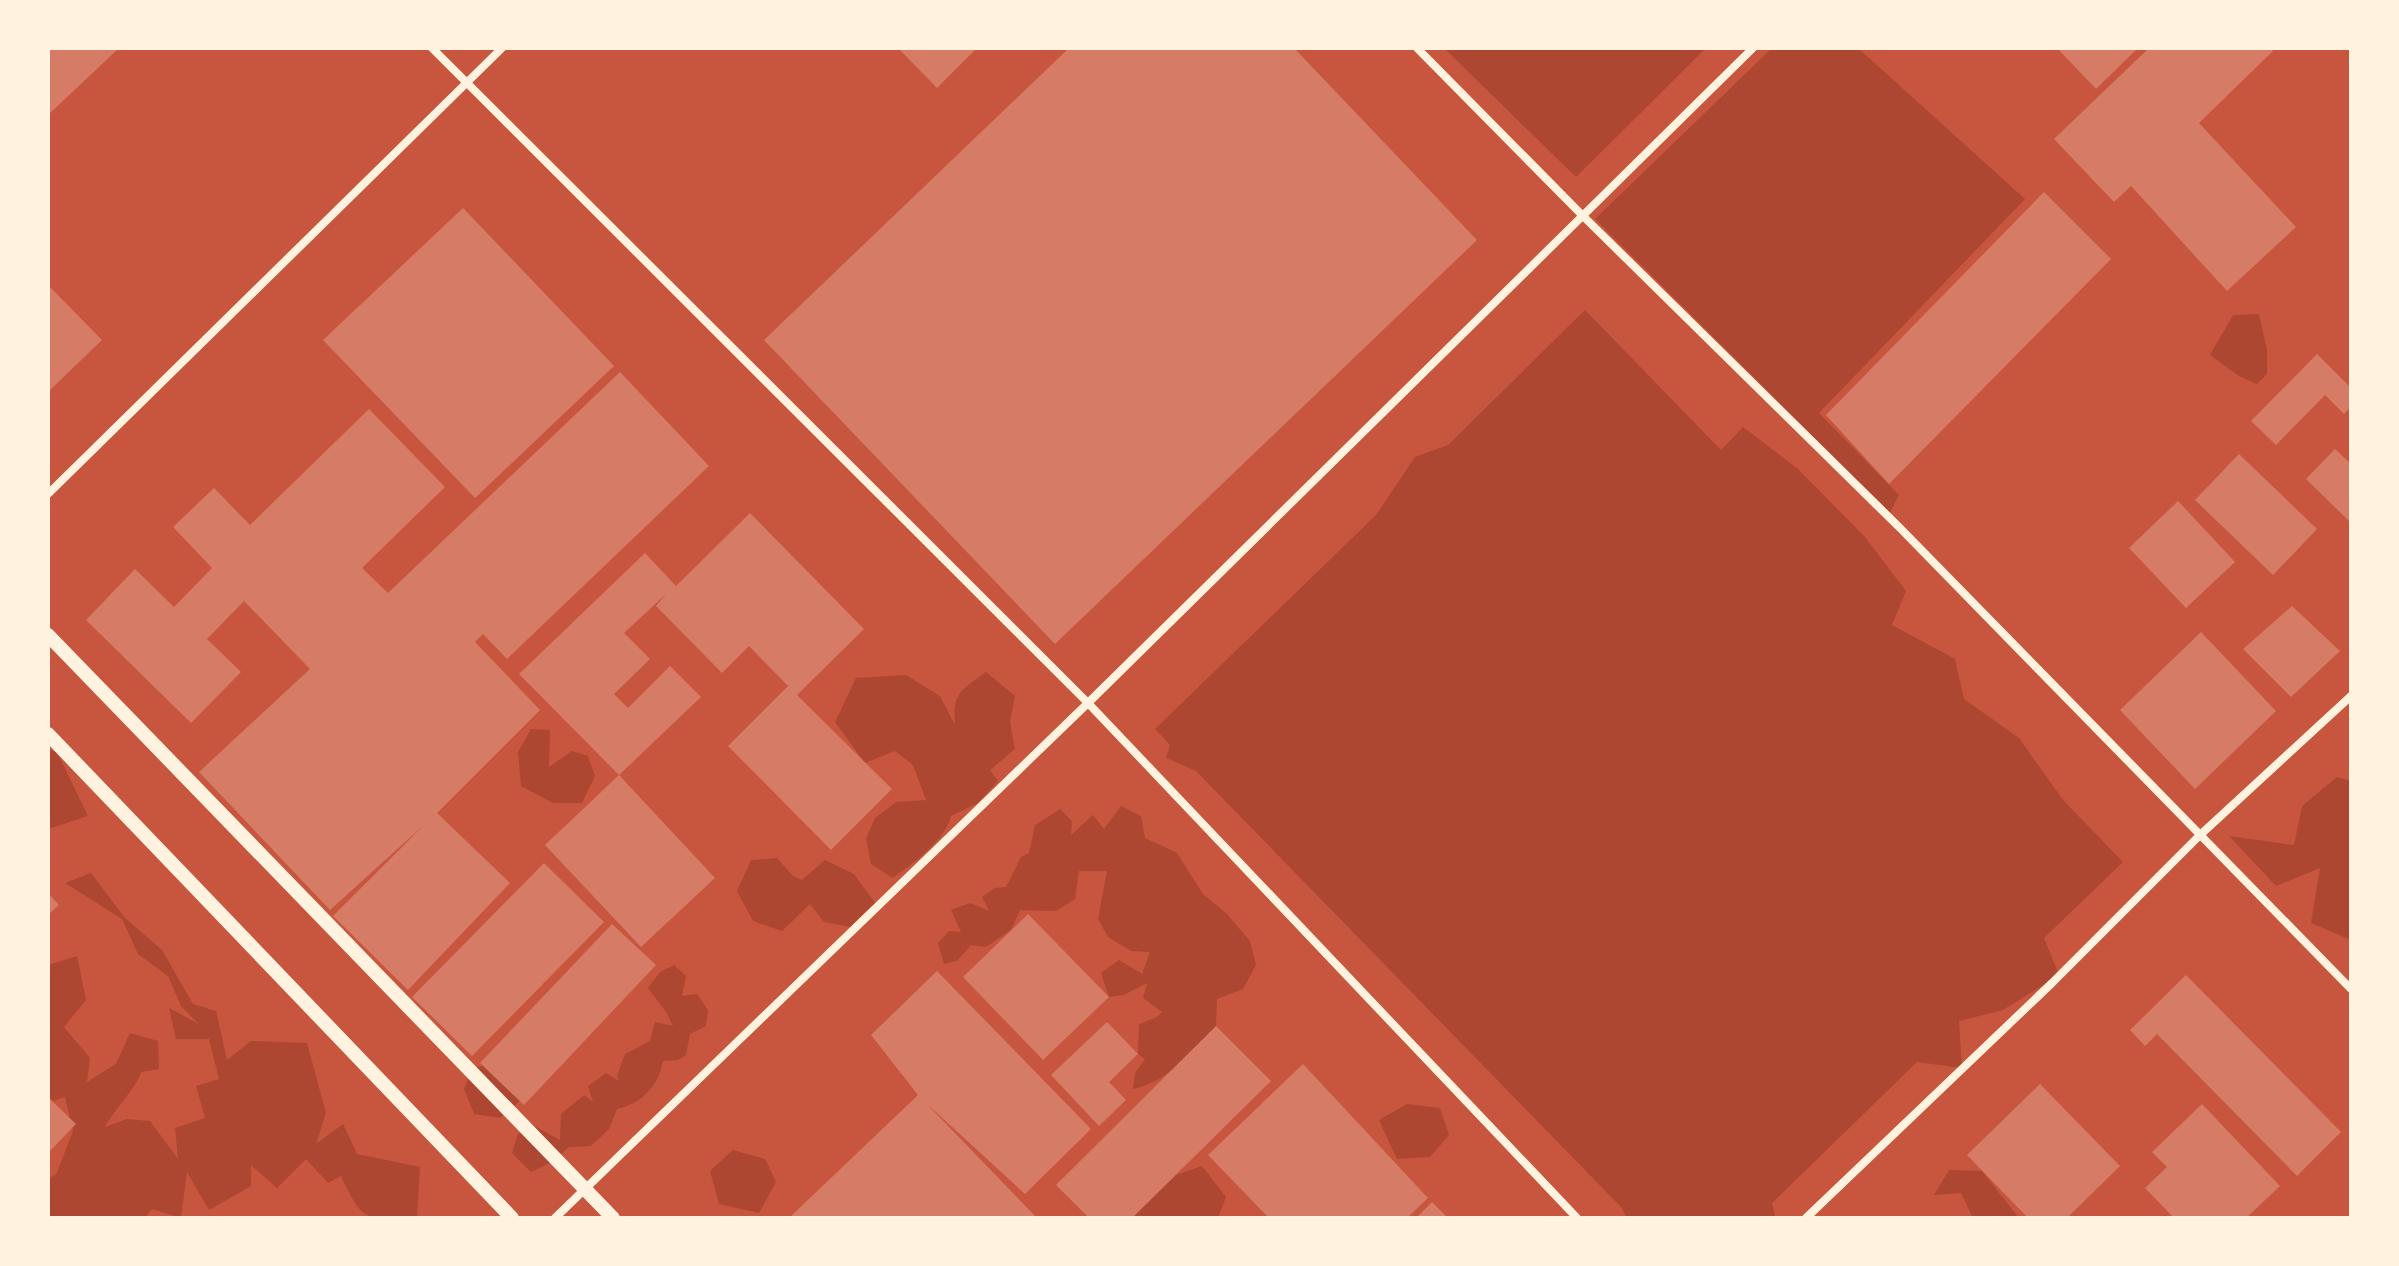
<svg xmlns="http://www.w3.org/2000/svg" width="2399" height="1266" font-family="'Source Sans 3',sans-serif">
<rect width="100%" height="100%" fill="#c8553d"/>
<g fill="#ae4732">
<path d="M1444 48H1706L1576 177Z"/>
<path d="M1772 48H1858L2025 199 1819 413 1899 495 1890 513 1595 219Z"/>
<path d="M1585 310 1721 450 1743 427 1798 469 1865 537 1906 591 1892 625 1955 659 1964 699 2019 738 2063 800 2123 862 2044 938 2059 975 2003 1010 1959 1021 1962 1068 1917 1062 1772 1203 1775 1215 1771 1218H1626L1622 1208 1196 771 1166 758 1170 745 1155 729 1376 515 1415 457 1448 445Z"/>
<path d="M2259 314 2267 350V374L2257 384 2239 376 2210 355 2233 315Z"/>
<path d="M986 672 1015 696 1010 722 1015 749 990 770 998 781 978 803 951 816C944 842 914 862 893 878L871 864 866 839 875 818 896 802 926 800 913 765 895 751 865 763 835 722 856 678 906 675 940 696 955 725C952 692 962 690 986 672Z"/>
<path d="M531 729 550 730 549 767 572 751 588 756 595 776 582 803H553L521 786 518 752Z"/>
<path d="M48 750 57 752 88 816 48 829Z"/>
<path d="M2337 777 2351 781V940L2311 923 2320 868 2276 886 2229 836 2294 845 2302 806Z"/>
<path d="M1121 806 1141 816 1145 838 1177 853 1203 894 1227 914 1250 941 1256 965 1243 989 1217 999 1216 1026C1192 1051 1168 1082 1133 1089L1135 1073 1145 1059 1138 1054 1139 1024 1155 1018 1162 1012 1143 998 1147 983 1124 995 1109 997 1101 973 1119 960 1142 974 1150 952 1131 951 1108 937 1098 919 1107 871H1079L1075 899 1056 911 1020 910 1011 930 986 947 971 945 957 961 944 964 938 943 949 931 961 932 951 910 970 903 989 911 982 897 995 888 1006 887 1021 857 1029 853 1035 825 1060 809 1072 821 1071 835 1093 815 1104 829Z"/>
<path d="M777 858 793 876 802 880 825 860 854 874 875 903 850 927 824 922 810 904 782 931 753 921 737 891 751 860Z"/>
<path d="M91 873 125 918 162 950 193 1004 216 1011 227 1060 251 1041 307 1043 326 1113 316 1144 343 1124 357 1154 420 1167 417 1218C365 1218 364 1225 341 1176L328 1183 306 1159 277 1188 251 1165V1186L209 1210 187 1172 181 1218 152 1209 145 1218H48V1178L56 1175 73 1131 65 1097 48 1103V965L77 956 86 1000 64 1027 90 1058 87 1082 116 1064 130 1033 158 1041 159 1069 141 1072C139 1084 112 1113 105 1127L127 1119 150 1121 178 1159 175 1128 205 1118 196 1086 219 1079 209 1039H176L169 1008 199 1024 181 1006 168 976 138 954 122 919 65 883Z"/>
<path d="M674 965 686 976 682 996 697 994 708 1010 706 1026 690 1034 686 1055 678 1060 663 1061C659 1086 641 1104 617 1109L609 1129 591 1146 569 1147 552 1162 531 1172 512 1153 518 1134 536 1127 560 1140 561 1114 584 1095 593 1102 588 1086 606 1073 619 1081 617 1076 625 1054 650 1041 655 1022 673 1026 666 1012 648 988 660 972Z"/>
<path d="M494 1062 520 1101 500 1118 474 1114 464 1089 472 1069Z"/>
<path d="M1407 1104 1440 1108 1449 1135 1430 1157 1397 1159 1379 1120Z"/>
<path d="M733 1150 765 1159 776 1182 759 1213 719 1204 710 1171Z"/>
<path d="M1202 1166 1226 1197 1218 1218H1132L1176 1175Z"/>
<path d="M1949 1170 1982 1171 2019 1218H1973L1961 1193 1934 1195Z"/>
</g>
<g fill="#d67c66">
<path d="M48 48H119L48 115Z"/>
<path d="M898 48H977L937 88Z"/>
<path d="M1069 48H1294L1477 240 1055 644 764 340Z"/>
<path d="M2057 48H2138L2096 89Z"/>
<path d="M2149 48H2270L2273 51 2199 123 2296 227 2227 291 2131 186 2114 202 2054 139Z"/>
<path d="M2044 192 2111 259 1889 484 1826 415Z"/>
<path d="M463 208 614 366 475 498 323 340Z"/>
<path d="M48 285 102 340 48 392Z"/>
<path d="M2317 354 2351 388V407L2344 414 2325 395 2276 445 2251 421Z"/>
<path d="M620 372 709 466 507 659 483 634 475 642 540 710 437 813 510 883 408 990 333 916 424 825 330 910 199 772 310 669 244 601 207 639 241 672 191 723 86 620 135 569 174 607 212 568 173 527 214 488 250 525 369 409 445 487 362 568 388 593Z"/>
<path d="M2335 449 2351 464V523L2306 479Z"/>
<path d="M2239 454 2317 529 2273 575 2195 500Z"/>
<path d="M2178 501 2235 562 2186 608 2129 548Z"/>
<path d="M750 513 864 629 797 695 892 789 831 850 728 746 788 686 749 646 722 673 656 606 666 594 624 633 650 659 614 694 628 708 670 666 701 697 619 775 519 674 645 553 676 586Z"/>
<path d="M2292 606 2340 651 2291 697 2243 649Z"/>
<path d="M2201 632 2276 711 2195 789 2120 710Z"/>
<path d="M619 775 715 878 641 947 545 845Z"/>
<path d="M544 863 604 922 472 1056 412 997Z"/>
<path d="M48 893 59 905 48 915Z"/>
<path d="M1028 914 1109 997 1043 1060 963 977Z"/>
<path d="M612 924 656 965 524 1105 480 1063Z"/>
<path d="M937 971 1091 1129 1025 1194 926 1103 1037 1218H789L918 1095 871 1035Z"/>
<path d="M2186 975 2341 1132 2297 1176 2157 1034 2145 1046 2130 1030Z"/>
<path d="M1107 1022 1138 1054 1109 1082 1126 1100 1099 1126 1051 1075Z"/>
<path d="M1216 1026 1271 1081 1132 1218H1089L1056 1185Z"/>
<path d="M1303 1064 1428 1198 1407 1218H1269L1208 1155Z"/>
<path d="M2040 1084 2120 1166 2067 1218H2028L1967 1155Z"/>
<path d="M48 1097 76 1124 48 1153Z"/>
<path d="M2202 1104 2280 1186 2246 1218H2174L2145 1188 2167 1167 2152 1152Z"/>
<path d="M1432 1202 1448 1218H1416Z"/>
</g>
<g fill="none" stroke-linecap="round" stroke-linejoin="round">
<g stroke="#fff3e0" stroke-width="8">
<path d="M432 48 1088 703 1577 1218"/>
<path d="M1417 48 1582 215 1901 529 2351 989"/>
<path d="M48 494 502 48"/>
<path d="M555 1218 1088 703 1753 48"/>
<path d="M1806 1218 2052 983 2199 836 2351 696"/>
</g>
<g stroke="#fff3e0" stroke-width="14">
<path d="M48 635 613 1218"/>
<path d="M48 734 512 1218"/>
</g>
</g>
<rect width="2399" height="1266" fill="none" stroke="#fff3e0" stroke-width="100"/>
</svg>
